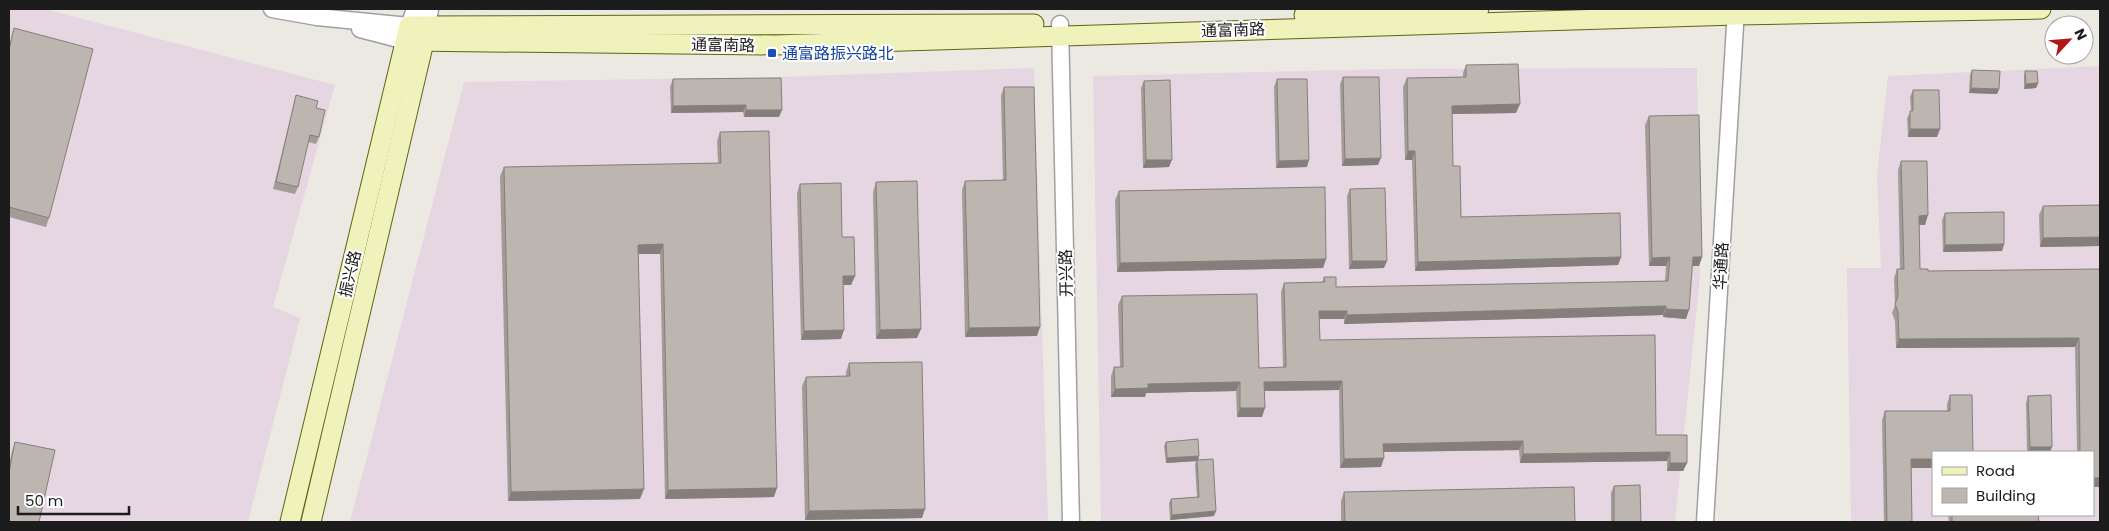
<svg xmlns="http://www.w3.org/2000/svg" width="2109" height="531" font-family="Poppins,'Noto Sans SC',sans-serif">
<rect width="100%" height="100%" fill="#ece9e3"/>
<g fill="#e5d6e2" fill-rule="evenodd">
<path d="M9 9H45L335 85 273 307 300 318 248 522H9Z"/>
<path d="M2100 66V522H1851L1847 268H1881L1877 175 1888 76ZM1933 452H2093V515H1933Z"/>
<path d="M1034 68 1048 522H350L464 82 779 77Z"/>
<path d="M1697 68 1700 276 1675 522H1101L1093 76 1390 69Z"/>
</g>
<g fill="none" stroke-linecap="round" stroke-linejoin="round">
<defs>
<g id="tertiary">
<path d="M272 9 317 17 409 26 415 9"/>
<path d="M1060 24 1071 522"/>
<path d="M427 27 430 9"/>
<path d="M360 29 406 41"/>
<path d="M1705 522 1736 9"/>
</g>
<g id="secondary">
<path d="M1304 15 1479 9"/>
<path d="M406 41 775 45 1736 15 2041 9"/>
<path d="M290 522 409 26 1034 24"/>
<path d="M311 522 427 29"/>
</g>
</defs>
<use href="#tertiary" stroke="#a0a0a0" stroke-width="19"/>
<use href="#secondary" stroke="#5e6610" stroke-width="21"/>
<use href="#tertiary" stroke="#fff" stroke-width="16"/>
<use href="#secondary" stroke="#f0f2bc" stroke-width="19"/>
</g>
<g fill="#a29c97">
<path d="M14 28 49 218 46 227 9 217V46Z"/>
<path d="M1466 65 1516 113 1452 114 1453 166 1461 217 1621 257 1618 265 1415 271 1412 160H1405L1403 87 1407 78 1463 77V73Z"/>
<path d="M1972 70 1999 89 1997 94 1969 93 1970 75Z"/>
<path d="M2025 71 2038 83 2036 88 2024 89V76Z"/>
<path d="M1343 77 1378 165 1342 166 1340 84Z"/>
<path d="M673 79 779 117H744L743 112 671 113 670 87Z"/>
<path d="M1277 79 1307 167 1276 168 1274 87Z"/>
<path d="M1144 81 1169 167 1143 168 1141 88Z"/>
<path d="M1004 87 1037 336 965 337 962 190 965 181H1003L1001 96Z"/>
<path d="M1913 90 1937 137H1908L1907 118 1911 111 1910 97Z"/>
<path d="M296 95 316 108 319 137 316 144 308 142 298 187 295 194 273 189 294 103Z"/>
<path d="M1649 116 1702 257 1699 266H1692L1686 319 1663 317V315L1344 324V319H1319L1320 340 1656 435 1687 463 1683 471H1667V461L1520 463 1519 450 1384 452 1381 467 1340 468 1339 390 1264 391 1262 417H1237L1236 391 1146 393 1145 397H1111V376L1114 367H1120L1118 305 1122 296 1259 368 1283 367 1281 292 1284 283H1322L1324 277 1336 287 1665 281 1666 266H1649L1645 125Z"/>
<path d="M720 132 774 497 665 499 660 254H638L640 499 508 501 500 176 504 167 718 163 717 141Z"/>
<path d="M1901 161 1925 225H1919L1920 269 1928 271 2100 269V487H2093V452H2077L2075 347 1896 348 1895 321 1892 313 1895 305 1894 278 1897 269H1900L1898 170Z"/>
<path d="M876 182 917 338 876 339 873 192Z"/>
<path d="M800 184 855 276 851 285H843L841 339 801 340 797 193Z"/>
<path d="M1350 189 1384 268 1349 269 1347 196Z"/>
<path d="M1119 191 1326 259 1323 268 1117 272 1115 200Z"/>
<path d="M2100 205V246L2040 247 2039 215 2043 206Z"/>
<path d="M1945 213 2004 244 2002 251 1943 252 1942 220Z"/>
<path d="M849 363 922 518 805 520 802 386 806 377 846 376V372Z"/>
<path d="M1950 395 1973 452H1933V468H1911L1912 522H1884L1882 420 1885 411H1947V404Z"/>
<path d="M2028 396 2050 452H2027L2026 403Z"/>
<path d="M15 442 9 522V465L12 451Z"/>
<path d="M1166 442 1199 456 1198 460 1214 516 1170 520 1169 503 1171 499 1197 497 1195 465 1196 461 1166 463 1164 446Z"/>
<path d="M1614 486 1641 522H1611V493Z"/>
<path d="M1344 492 1575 522H1341V501Z"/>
<path d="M1948 515H2038L2039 522H1949Z"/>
</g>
<g fill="#847f7b">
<path d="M2038 83 2036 88 2024 89 2026 84Z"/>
<path d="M1971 88 1999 89 1997 94 1969 93Z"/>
<path d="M1520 104 1516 113 1449 114 1452 106Z"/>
<path d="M746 105 743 112 671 113 673 106Z"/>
<path d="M746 110H782L779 117H744Z"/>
<path d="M1910 129H1940L1937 137H1908Z"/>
<path d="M1408 151H1415L1412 160H1405Z"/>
<path d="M1381 158 1378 165 1342 166 1345 159Z"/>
<path d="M1146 160H1172L1169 167 1143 168Z"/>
<path d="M1309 160 1307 167 1276 168 1279 161Z"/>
<path d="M1928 215 1925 225H1915L1919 216Z"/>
<path d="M2100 237V246L2040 247 2043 238Z"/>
<path d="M663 244 660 254H635L638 245Z"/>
<path d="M2004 244 2002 251 1943 252 1945 245Z"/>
<path d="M1621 257 1618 265 1415 271 1418 262Z"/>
<path d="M1670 257 1666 266H1649L1652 258Z"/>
<path d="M1693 257H1702L1699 266H1690Z"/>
<path d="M1326 259 1323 268 1117 272 1120 263Z"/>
<path d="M1352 261H1387L1384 268 1349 269Z"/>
<path d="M843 276H855L851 285H840Z"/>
<path d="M1666 306 1663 315 1344 324 1347 315Z"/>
<path d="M1666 309 1689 310 1686 319 1663 317Z"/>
<path d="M1319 311H1347L1344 319H1316Z"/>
<path d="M1040 327 1037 336 965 337 969 328Z"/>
<path d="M921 329 917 338 876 339 880 330Z"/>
<path d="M844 330 841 339 801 340 804 331Z"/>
<path d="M2079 338 2075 347 1896 348 1899 339Z"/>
<path d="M1342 381 1339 390 1261 391 1264 382Z"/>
<path d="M1240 382 1236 391 1146 393 1145 397H1111L1115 389 1148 384Z"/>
<path d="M1240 408H1265L1262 417H1237Z"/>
<path d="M1523 441 1519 450 1380 452 1383 444Z"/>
<path d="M2030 447H2052L2050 452H2028Z"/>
<path d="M1670 452 1667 461 1520 463 1523 454Z"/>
<path d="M1199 456 1198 461 1166 463 1167 458Z"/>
<path d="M1384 458 1381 467 1340 468 1344 459Z"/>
<path d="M1911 459H1933V468H1908Z"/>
<path d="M1670 463H1687L1683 471H1667Z"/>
<rect x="2093" y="478" width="7" height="9"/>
<path d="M777 488 774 497 665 499 668 490Z"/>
<path d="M644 489 640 499 508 501 511 492Z"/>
<path d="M925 509 922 518 805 520 809 511Z"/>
<path d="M1216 511 1214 516 1170 520 1172 515Z"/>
</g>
<g fill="#bcb5b0" stroke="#847f7b">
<path d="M14 28 93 49 49 218 9 207V50Z"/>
<path d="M1518 64 1520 104 1452 106 1453 166H1460L1461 217 1620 213 1621 257 1418 262 1415 151H1408L1407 78 1466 77V65Z"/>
<path d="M1972 70 2000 71 1999 89 1971 88Z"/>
<path d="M2025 71H2037L2038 83 2026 84Z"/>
<path d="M1343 77H1379L1381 158 1345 159Z"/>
<path d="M781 78 782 110H746V105L673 106V79Z"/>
<path d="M1277 79H1307L1309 160 1279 161Z"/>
<path d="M1170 80 1172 160H1146L1144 81Z"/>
<path d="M1004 87H1034L1040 327 969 328 965 181 1006 180Z"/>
<path d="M1913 90H1939L1940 129H1910V111H1913Z"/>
<path d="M296 95 318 101 316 108 325 110 319 137 310 135 298 187 276 182Z"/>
<path d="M1699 115 1702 257H1693L1689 310 1666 309V306L1347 315V311H1319L1320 340 1655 335 1656 435H1687V463H1670V452L1523 454V441L1383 444 1384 458 1344 459 1342 381 1264 382 1265 408H1240V382L1148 384V388L1115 389 1114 367H1123L1122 296 1257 294 1259 368 1286 367 1284 283 1325 282 1324 277H1336V287L1668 281 1670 257 1652 258 1649 116Z"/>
<path d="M769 131 777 488 668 490 663 244 638 245 644 489 511 492 504 167 721 163 720 132Z"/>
<path d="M1901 161H1927L1928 215 1919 216 1920 269H1928V271L2100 269V478H2093V452H2080L2079 338 1899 339 1898 312 1895 304 1898 296 1897 269H1904Z"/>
<path d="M917 181 921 329 880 330 876 182Z"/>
<path d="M841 183 842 237H854L855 276H843L844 330 804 331 800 184Z"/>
<path d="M1325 187 1326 259 1120 263 1119 191Z"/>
<path d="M1385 188 1387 261H1352L1350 189Z"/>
<path d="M2100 205V237L2043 238V206Z"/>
<path d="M2004 212V244L1945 245V213Z"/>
<path d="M922 362 925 509 809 511 806 377 850 376 849 363Z"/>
<path d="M1950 395H1972L1973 452H1933V459H1911L1912 522H1887L1885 411H1950Z"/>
<path d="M2051 395 2052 447H2030L2028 396Z"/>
<path d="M1198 439 1199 456 1167 458 1166 442Z"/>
<path d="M15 442 55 450 39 522H9V472Z"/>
<path d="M1213 459 1216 511 1172 515 1171 499 1199 497 1197 460Z"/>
<path d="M1640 485 1641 522H1614V486Z"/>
<path d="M1574 487 1575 522H1345L1344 492Z"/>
<path d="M1952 515H2038L2039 522H1952Z"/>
</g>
<rect fill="#1a4fb4" stroke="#fff" stroke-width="2" x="767" y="48" width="10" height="10" rx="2.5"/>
<g text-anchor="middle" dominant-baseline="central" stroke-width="4" stroke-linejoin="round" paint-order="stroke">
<g font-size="16" fill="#1c1c1c" stroke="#fff">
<text transform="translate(1233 30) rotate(-2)">通富南路</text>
<text transform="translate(723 45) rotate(1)">通富南路</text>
<text transform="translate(1721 266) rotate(-87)">华通路</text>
<text transform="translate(1066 273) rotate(-91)">开兴路</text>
<text transform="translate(350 274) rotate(-77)">振兴路</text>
</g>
<g font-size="16" fill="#164399" stroke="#fff" text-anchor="start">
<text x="782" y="53">通富路振兴路北</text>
</g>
</g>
<rect width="2109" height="531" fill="none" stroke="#1c1c1c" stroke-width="20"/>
<rect x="1932" y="451" width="162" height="65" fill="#ffffff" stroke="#a4a4a4"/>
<rect x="1942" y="467" width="25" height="8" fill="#f0f2bc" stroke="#a4a4a4"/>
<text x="1976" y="476" font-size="15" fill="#1c1c1c">Road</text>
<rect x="1942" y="488" width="25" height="15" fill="#bcb5b0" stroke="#a4a4a4"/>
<text x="1976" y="501" font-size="15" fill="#1c1c1c">Building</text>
<g transform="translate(2069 40) rotate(64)"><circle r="24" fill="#ffffff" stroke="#a4a4a4"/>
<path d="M0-4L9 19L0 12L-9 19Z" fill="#b31619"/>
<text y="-8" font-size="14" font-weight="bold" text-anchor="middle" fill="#1c1c1c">N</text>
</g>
<path d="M18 506v8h111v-8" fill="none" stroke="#1c1c1c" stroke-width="2.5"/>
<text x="25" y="506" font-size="15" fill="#1c1c1c" stroke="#ffffff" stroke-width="4" paint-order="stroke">50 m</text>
</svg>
